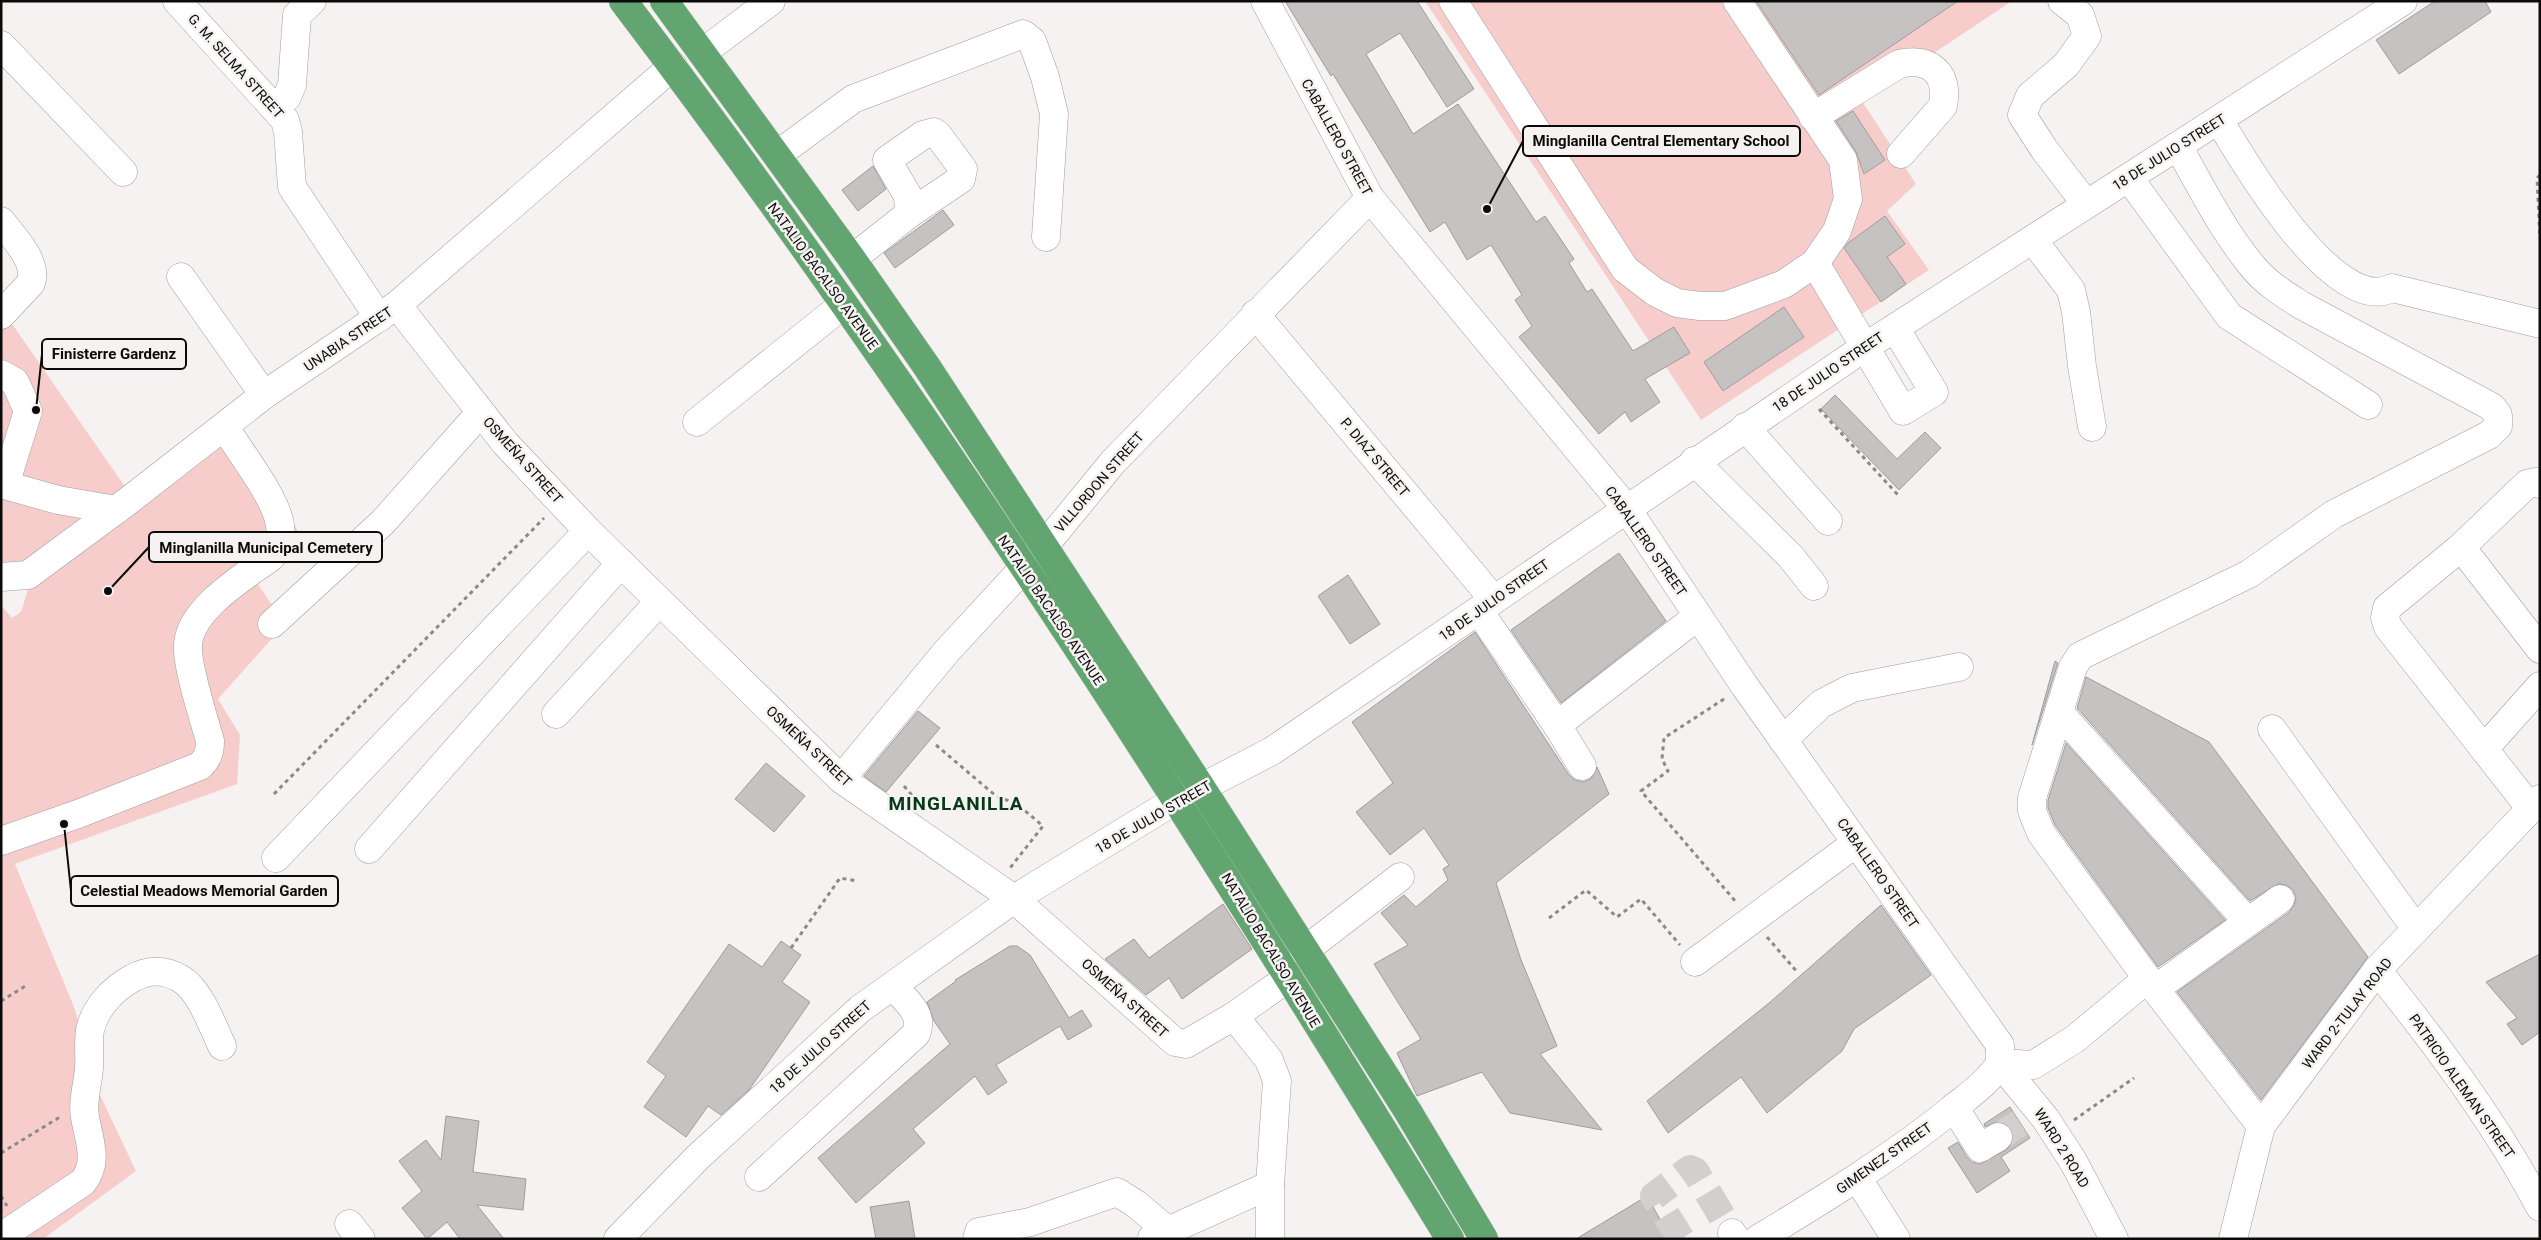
<svg xmlns="http://www.w3.org/2000/svg" width="2541" height="1240" font-family="Roboto,sans-serif">
<rect width="100%" height="100%" fill="#f7f2f2"/>
<g fill="#f7cdcb">
<path d="M1425 1H2012L1862 101 1916 184 1887 211 1929 270 1701 420Z"/>
<path d="M10 321 128 491 24 567H1V328Z"/>
<path d="M242 429 305 544 256 581 285 624 218 699 240 735 237 784 15 864 74 1007 100 1095 136 1171 43 1239H1V605L12 618 21 612 29 586 137 511Z"/>
</g>
<g fill="#c6c2c2" stroke="#a09c9c">
<path d="M1285 1H1417L1474 89 1447 107 1400 33 1366 54 1413 134 1458 104 1536 222 1545 216 1574 259 1569 263 1587 292 1592 289 1633 351 1674 327 1690 353 1645 379 1660 402 1631 422 1625 412 1599 434 1519 337 1532 326 1515 300 1522 295 1491 245 1467 260 1445 222 1430 232 1333 74 1331 76Z"/>
<path d="M1756 1H1958L1819 95Z"/>
<path d="M2435 1H2485L2491 12 2399 74 2376 40Z"/>
<path d="M1853 111 1885 160 1864 174 1856 152 1836 121Z"/>
<path d="M873 166 886 189 858 211 842 190Z"/>
<path d="M943 210 954 225 895 268 884 253Z"/>
<path d="M1885 216 1905 244 1887 257 1906 284 1881 302 1844 248 1848 243Z"/>
<path d="M1784 307 1804 337 1723 391 1704 362Z"/>
<path d="M1835 395 1897 459 1925 432 1941 448 1899 490 1821 409Z"/>
<path d="M1619 553 1666 621 1561 703 1511 630Z"/>
<path d="M1348 575 1380 624 1350 644 1318 596Z"/>
<path d="M1475 632 1569 775 1575 780 1583 782 1591 779 1597 767 1609 794 1496 883 1521 960 1557 1046 1540 1054 1602 1130 1510 1113 1482 1072 1417 1096 1397 1053 1421 1039 1374 964 1408 945 1381 913 1404 895 1416 907 1448 880 1443 869 1449 865 1424 828 1390 855 1356 812 1393 783 1352 722Z"/>
<path d="M2055 661 2058 663 2032 745Z"/>
<path d="M2086 677 2209 742 2368 957 2261 1100 2177 992 2289 912 2294 905 2296 898 2293 890 2286 885 2278 884 2250 901 2077 708Z"/>
<path d="M918 711 940 728 886 792 864 776Z"/>
<path d="M2066 743 2225 920 2158 967 2055 825 2048 808V800Z"/>
<path d="M766 763 805 796 774 832 735 799Z"/>
<path d="M1223 904 1252 949 1182 999 1169 978 1146 995 1105 959 1134 939 1149 958Z"/>
<path d="M1881 905 1931 975 1854 1029 1842 1051 1767 1113 1741 1077 1668 1133 1647 1101 1769 1003Z"/>
<path d="M781 941 801 955 782 982 810 1002 749 1090 721 1115 708 1106 686 1137 644 1107 666 1076 647 1062 729 944 762 967Z"/>
<path d="M1010 946H1017L1030 955 1069 1018 1082 1010 1092 1026 1068 1040 1060 1026 996 1065 1007 1082 988 1095 975 1076 913 1129 925 1143 856 1203 818 1158 950 1044 934 1021 927 1002 956 981 955 980Z"/>
<path d="M2540 954V1032L2522 1045 2507 1024 2517 1018 2486 982Z"/>
<path d="M2010 1107 2030 1138 2001 1157 2010 1171 1977 1193 1948 1148 1958 1142 1967 1157 1972 1162 1980 1164 2006 1150 2011 1145 2014 1137 2011 1128 2006 1124 1998 1121 1985 1127 1984 1124Z"/>
<path d="M446 1116 479 1121 473 1172 526 1179 523 1210 477 1205 504 1239H460L447 1222 427 1239 402 1208 422 1191 399 1161 426 1140 441 1160Z"/>
<path d="M1647 1196 1671 1239H1576Z"/>
<path d="M909 1201 915 1239H876L870 1207Z"/>
</g>
<g fill="none" stroke-linecap="round" stroke-linejoin="round">
<g stroke="#d4cfcf" stroke-width="28" stroke-dasharray="28 14" stroke-linecap="butt">
<path d="M1998 1137 2020 1123"/>
<path d="M1681 1239 1654 1196 1690 1169 1695 1171 1732 1233"/>
</g>
<defs>
<g id="minor">
<path d="M177 1 285 120 288 132 292 187 379 318"/>
<path d="M1265 1 1370 198 1627 509 1744 685 2000 1045V1063"/>
<path d="M1453 1 1625 269 1655 292 1677 303 1700 306H1725L1784 284 1815 263 1837 231 1848 199 1843 160 1737 1"/>
<path d="M2062 1 2080 15 2087 36 2066 65 2030 96 2022 115 2044 149 2086 204"/>
<path d="M1 45 123 172"/>
<path d="M702 53 771 1"/>
<path d="M273 107 287 97 292 85 297 15 312 1"/>
<path d="M1813 117 1899 64C1931 57 1949 74 1943 106L1901 154"/>
<path d="M2219 120C2242 159 2335 318 2392 288L2540 324"/>
<path d="M777 155 853 99 1023 34 1032 41 1045 77 1054 114 1046 237"/>
<path d="M2129 178 2229 316 2368 405"/>
<path d="M1 221C13 237 38 261 31 283L1 315"/>
<path d="M2033 240 2071 290 2076 312 2082 366 2092 427"/>
<path d="M852 259 909 214 961 179 963 169 938 135 934 132 923 135 887 160 908 196 909 214"/>
<path d="M1815 263 1903 411 1934 392 1895 328"/>
<path d="M181 277 264 395"/>
<path d="M397 305 505 443 588 531 841 779 1014 899 1175 1042 1186 1044 1234 1016 1288 978"/>
<path d="M1255 314 1494 600"/>
<path d="M1 374 15 382 28 411 5 485"/>
<path d="M697 422 844 304"/>
<path d="M1745 427 1828 521"/>
<path d="M1694 461 1791 557 1814 586"/>
<path d="M1 484 58 500 116 510"/>
<path d="M2461 547 2540 649"/>
<path d="M1 577 28 575 128 501 264 395 397 305 673 66"/>
<path d="M1479 611 1557 725"/>
<path d="M272 624 383 522 480 413"/>
<path d="M2059 712 2248 922"/>
<path d="M556 714 659 602"/>
<path d="M2272 729 2416 929"/>
<path d="M1783 740 1821 704 1852 688 1959 667"/>
<path d="M2484 749 2388 627 2385 618 2387 608 2461 547 2527 484 2536 482 2540 484"/>
<path d="M1582 766 1557 725 1698 616"/>
<path d="M841 779 947 651 1045 545 1113 462 1370 198"/>
<path d="M2531 809 2484 749 2540 686"/>
<path d="M1 841 78 814 200 766C208 758 210 752 210 741 204 719 186 665 188 644 191 608 244 577 271 557 277 549 282 536 280 525 276 497 240 453 225 427"/>
<path d="M369 849 621 563"/>
<path d="M276 858 588 531"/>
<path d="M1304 951 1400 877"/>
<path d="M1695 962 1856 843"/>
<path d="M2377 970C2437 1045 2495 1122 2540 1207"/>
<path d="M2155 989 2041 833 2032 811V798L2073 667 2080 656 2249 574 2334 514 2489 435 2498 426V415L2492 407 2301 305C2284 294 2266 283 2253 267 2223 231 2201 187 2178 146"/>
<path d="M1234 1016 1269 1060 1277 1081 1270 1185V1239"/>
<path d="M2000 1063 2045 1118 2073 1161 2114 1239"/>
<path d="M2000 1063 2033 1065 2075 1039 2136 988"/>
<path d="M1954 1107 1980 1148 1998 1137"/>
<path d="M2261 1126 2155 989 2280 899"/>
<path d="M759 1177 916 1034C925 1014 905 1000 893 986"/>
<path d="M1858 1179 1896 1239"/>
<path d="M349 1224 361 1239"/>
<path d="M1732 1233 1736 1239"/>
<path d="M1 1237 83 1182C99 1162 89 1141 85 1117 82 1101 88 1084 89 1068 90 1056 88 1042 90 1030 95 1008 112 990 131 979 149 969 164 969 181 979 200 990 213 1027 222 1046"/>
<path d="M1152 1238 1270 1185"/>
<path d="M618 1239 698 1157 860 1009 1014 899 1166 806 1272 751 1865 347 2403 1"/>
<path d="M977 1239 979 1232 1030 1222 1117 1192 1136 1204 1167 1230"/>
<path d="M1758 1239C1824 1199 1890 1159 1951 1110 1969 1095 1988 1083 2000 1063"/>
<path d="M2233 1239 2261 1126 2377 970 2540 799"/>
</g>
<g id="highway">
<path d="M623 1C923 396 1191 815 1450 1239"/>
<path d="M664 1 852 259 927 367 1201 787 1407 1110 1484 1239"/>
</g>
</defs>
<use href="#minor" stroke="#a19d9d" stroke-width="29"/>
<use href="#highway" stroke="#cecece" stroke-width="29"/>
<g stroke="#8c8989" stroke-width="3" stroke-dasharray="4 4" stroke-linecap="butt">
<path d="M2540 175 2537 178 2540 239"/>
<path d="M1819 409 1898 495"/>
<path d="M1724 699 1664 738 1662 759 1668 771 1641 791 1736 902"/>
<path d="M936 745 996 796 1017 804 1043 826 1010 868"/>
<path d="M904 786 916 800"/>
<path d="M274 794 544 518"/>
<path d="M1549 918 1586 890 1617 917 1641 899 1680 945"/>
<path d="M1767 937 1798 973"/>
<path d="M791 948 840 878 857 881"/>
<path d="M1 1001 27 985"/>
<path d="M2074 1120 2134 1078"/>
<path d="M1 1153 60 1117"/>
<path d="M1 1196 7 1206"/>
</g>
<use href="#minor" stroke="#fff" stroke-width="28"/>
<use href="#highway" stroke="#62a571" stroke-width="28"/>
</g>
<g text-anchor="middle" dominant-baseline="central" stroke-width="5" stroke-linejoin="round" paint-order="stroke">
<g font-size="14" fill="#0c0b0b" stroke="#f7f2f2">
<text transform="translate(236 66) rotate(48)">G. M. SELMA STREET</text>
<text transform="translate(1337 137) rotate(61)">CABALLERO STREET</text>
<text transform="translate(2169 152) rotate(-32)">18 DE JULIO STREET</text>
<text transform="translate(823 276) rotate(54)">NATALIO BACALSO AVENUE</text>
<text transform="translate(348 339) rotate(-34)">UNABIA STREET</text>
<text transform="translate(1828 372) rotate(-34)">18 DE JULIO STREET</text>
<text transform="translate(1375 457) rotate(50)">P. DIAZ STREET</text>
<text transform="translate(523 460) rotate(48)">OSMEÑA STREET</text>
<text transform="translate(1099 482) rotate(-49)">VILLORDON STREET</text>
<text transform="translate(1646 541) rotate(55)">CABALLERO STREET</text>
<text transform="translate(1494 600) rotate(-35)">18 DE JULIO STREET</text>
<text transform="translate(1051 610) rotate(56)">NATALIO BACALSO AVENUE</text>
<text transform="translate(809 746) rotate(43)">OSMEÑA STREET</text>
<text transform="translate(1153 817) rotate(-30)">18 DE JULIO STREET</text>
<text transform="translate(1878 873) rotate(55)">CABALLERO STREET</text>
<text transform="translate(1271 950) rotate(59)">NATALIO BACALSO AVENUE</text>
<text transform="translate(1125 998) rotate(42)">OSMEÑA STREET</text>
<text transform="translate(2347 1013) rotate(-52)">WARD 2-TULAY ROAD</text>
<text transform="translate(820 1047) rotate(-42)">18 DE JULIO STREET</text>
<text transform="translate(2462 1086) rotate(55)">PATRICIO ALEMAN STREET</text>
<text transform="translate(2062 1148) rotate(58)">WARD 2 ROAD</text>
<text transform="translate(1884 1158) rotate(-35)">GIMENEZ STREET</text>
</g>
<g font-size="19" font-weight="bold" letter-spacing="1" fill="#053a18" stroke="#f7f2f2">
<text x="956" y="803">MINGLANILLA</text>
</g>
</g>
<path fill="none" stroke="#0c0b0b" stroke-width="2" d="M1487 209L1523 141M36 410L42 354M108 591L149 547M64 824L71 891"/>
<g fill="#0c0b0b" stroke="#f7f2f2" stroke-width="2">
<circle cx="1487" cy="209" r="5"/>
<circle cx="36" cy="410" r="5"/>
<circle cx="108" cy="591" r="5"/>
<circle cx="64" cy="824" r="5"/>
</g>
<g fill="#f7f2f2" stroke="#0c0b0b" stroke-width="2">
<rect x="1523" y="126" width="277" height="30" rx="5"/>
<rect x="42" y="339" width="144" height="30" rx="5"/>
<rect x="149" y="532" width="233" height="30" rx="5"/>
<rect x="71" y="876" width="267" height="30" rx="5"/>
</g>
<g font-size="15" text-anchor="middle" font-weight="bold" fill="#0c0b0b">
<text x="1661" y="146">Minglanilla Central Elementary School</text>
<text x="114" y="359">Finisterre Gardenz</text>
<text x="266" y="553">Minglanilla Municipal Cemetery</text>
<text x="204" y="896">Celestial Meadows Memorial Garden</text>
</g>
<rect width="2541" height="1240" fill="none" stroke="#0c0b0b" stroke-width="5"/>
</svg>
